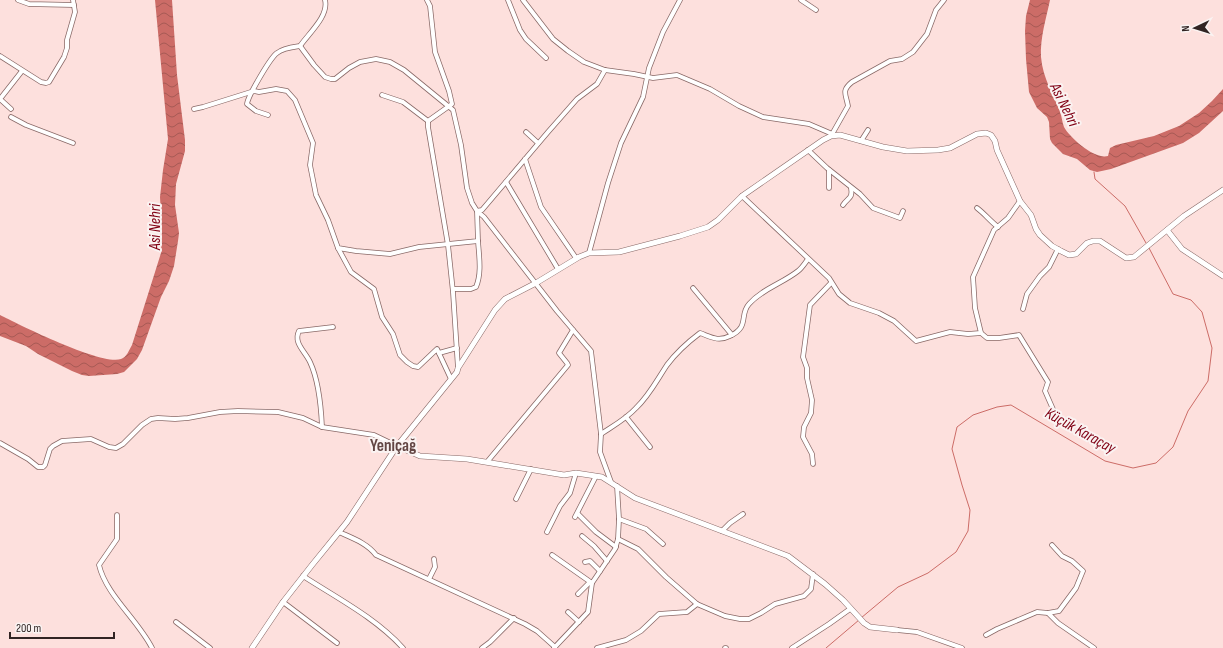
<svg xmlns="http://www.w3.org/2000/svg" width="1223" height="648" font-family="'Sofia Sans Condensed',sans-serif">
<defs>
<pattern id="water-waves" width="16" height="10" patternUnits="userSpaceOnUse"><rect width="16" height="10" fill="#cc6c67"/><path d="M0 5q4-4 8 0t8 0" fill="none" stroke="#a65954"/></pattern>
</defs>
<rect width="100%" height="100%" fill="#fde0dd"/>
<g fill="url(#water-waves)">
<path d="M155 0H172L177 75 185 140V151L176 184 175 205 179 233 178 241 174 266 169 281 161 297 142 350 137 359 124 372 117 374 89 376 82 375 72 371 38 354 26 346 0 336V315C20 325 102 366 121 359 127 357 129 350 132 345L161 253 162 232 160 197 163 170 168 139Z"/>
<path d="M1030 0H1050C1046 19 1040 38 1041 57 1043 79 1053 93 1060 112 1062 117 1062 122 1064 127 1070 138 1095 160 1108 156L1110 148 1116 145 1154 136 1179 126 1199 113 1212 101 1223 89V111L1199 133 1183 143 1111 169 1097 172 1090 170 1077 159 1063 154 1052 143 1050 139 1049 122 1047 117 1037 108 1029 92 1026 59 1025 31 1026 16Z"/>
</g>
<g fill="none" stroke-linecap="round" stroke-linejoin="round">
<g stroke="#cc6c67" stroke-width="1">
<path d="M1094 172 1095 179 1125 206 1146 243"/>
<path d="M861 618 898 587 928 573 956 552 968 531 970 510 962 485 952 449 957 427 973 415 997 407 1011 405 1105 461 1133 468 1156 463 1173 447 1188 411 1208 381 1212 348 1202 312 1191 300 1173 294 1149 248"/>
<path d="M826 648 859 620"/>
</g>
<defs>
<g id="minor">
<path d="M18 0 29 4 74 5"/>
<path d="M427 0 430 6 435 52 449 91 452 104 428 121V127L448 245 453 292 458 368"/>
<path d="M508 0 520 30 526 39 546 58"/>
<path d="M523 0 553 39 568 51 584 62 605 70 634 74 653 78 677 75 710 89 739 106 763 117 809 124 830 133 832 134"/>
<path d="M801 0 816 10"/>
<path d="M300 46 314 65 325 77 331 79H335L349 68 360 62 376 59 390 62 404 70 453 110 461 145 467 188 472 203 477 211 484 217 557 311 591 351 601 434 600 452 611 482"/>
<path d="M0 56 41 82 46 83 49 82 64 57 67 48V40L75 12 73 0"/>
<path d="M382 95 403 102 428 121"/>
<path d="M11 109 0 99 22 71"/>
<path d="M194 109 203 107 254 91 259 92 276 89 287 91 295 100 313 143 310 165 316 195 328 220 338 248 356 251 390 254 419 247 478 241 477 211 482 210 548 132 577 99 597 84 605 70"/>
<path d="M268 115 256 111 247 104C248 96 270 58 277 53 283 48 293 47 300 46 309 33 329 16 325 0"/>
<path d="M11 117 26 125 73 143"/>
<path d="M526 132 538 143"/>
<path d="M831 136 848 106C846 94 841 91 852 82L890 61 902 59 913 52 927 34 936 10 944 0"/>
<path d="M861 141 868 130"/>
<path d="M808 150 827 168 860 194 873 208 900 218 903 211"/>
<path d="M525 159 541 207 576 258"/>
<path d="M506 182 558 269"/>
<path d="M829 188V170"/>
<path d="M742 196 829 278 839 294 850 303 879 313 894 321 916 341 950 332 968 334 981 333"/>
<path d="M1020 201 1008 218 994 230 973 277 975 308 981 333 987 338H999L1019 335 1048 382 1045 391 1056 416"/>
<path d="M843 205C848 197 853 199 851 188"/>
<path d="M977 208C985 214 990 221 998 227"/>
<path d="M338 248 351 272 374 289 382 317 393 334 400 355 407 362 413 366 418 367 437 349 451 379"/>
<path d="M589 253 608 183 621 143 643 97 649 68 663 32 680 0"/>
<path d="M693 288 732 335"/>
<path d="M453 289H471L476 287C482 273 479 256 478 241"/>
<path d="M1023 309 1027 294 1040 276 1049 267 1058 249"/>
<path d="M439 353 457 348"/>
<path d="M626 417 650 447"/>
<path d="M322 427C321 405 319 381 310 362 305 351 293 343 299 331L333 327"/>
<path d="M601 434C613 426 626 419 636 408 649 396 657 380 667 365 676 353 688 342 700 333 711 337 718 342 730 336 750 327 739 315 749 304 762 289 783 283 798 271 802 268 805 263 808 259"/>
<path d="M0 443 28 459 38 467H43L45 465 50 449 53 446 62 441 91 439 109 447 116 448 123 444 142 425 151 419 158 418 175 419 188 418 220 412 238 411 278 412 303 418 322 427 374 435 397 446"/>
<path d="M487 462 568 365 567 363 559 353 573 330"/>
<path d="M813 464 812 454 803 437 804 427 811 413 812 400 807 378V368L803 357 810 305 831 283"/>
<path d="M516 499 531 469"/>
<path d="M578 514 596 532 616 547"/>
<path d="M117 515V539L99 565C106 595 138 620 152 648"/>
<path d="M575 517 596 476"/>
<path d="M619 519 646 529 663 544"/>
<path d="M722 531 730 523 743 514"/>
<path d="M339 532C352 538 367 543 376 555L525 624 537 631 555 647"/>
<path d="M547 532 560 506 570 493 576 473"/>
<path d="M582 536 594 546 607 561"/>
<path d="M618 539 638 549 666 577 697 604 725 616 740 619H749L761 613 775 604 804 596 811 589 813 574"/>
<path d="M552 555 589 581 592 583"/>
<path d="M585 562 590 561 600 571"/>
<path d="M303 576C337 598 376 618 403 648"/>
<path d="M429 579 435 567 434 559"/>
<path d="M578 594 590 582"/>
<path d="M283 602 337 643"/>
<path d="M568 612 579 622"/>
<path d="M1048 613 1058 623 1094 648"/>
<path d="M176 622 210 648"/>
<path d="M897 630 917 632 962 648"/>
<path d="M986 635 997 629 1037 612 1048 613 1059 611 1076 588 1083 571 1072 561 1062 556 1052 545"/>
<path d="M482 648 490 642 514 618"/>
<path d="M554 648 588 612 592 583 615 549 618 539 619 519 617 486"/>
<path d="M597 648 626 640 641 631 659 614 687 612 697 604"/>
<path d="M725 648H726"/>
<path d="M792 648 829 624 850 609"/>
</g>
<g id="tertiary">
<path d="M1167 230 1182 249 1223 276"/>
<path d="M397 446 420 456 467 459 564 475 576 473 602 477 635 498 788 556 825 584 843 600 864 623 870 627 897 630"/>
<path d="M252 648 283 602 312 565 347 522 397 446 457 372 458 368 495 310 505 299 536 283 579 257 589 253 619 252 680 236 708 227 718 220 742 196 823 140 831 136 840 135 883 147 907 151 938 150 950 148 977 134 986 133 991 135 995 141 997 150 1020 201 1031 215 1036 229 1040 235 1052 246 1061 251 1069 255 1076 254 1087 243 1093 241H1100L1126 258 1134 257 1184 216 1223 190"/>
</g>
</defs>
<use href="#minor" stroke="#896967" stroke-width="5.5"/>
<use href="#tertiary" stroke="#896967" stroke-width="6"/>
<use href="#minor" stroke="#fff" stroke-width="4"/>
<use href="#tertiary" stroke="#fff" stroke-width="5"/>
</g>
<g text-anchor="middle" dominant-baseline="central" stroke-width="4" stroke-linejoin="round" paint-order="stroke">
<g font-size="16" font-style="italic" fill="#800114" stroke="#faf3f2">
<text transform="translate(1064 105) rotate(64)">Asi Nehri</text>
<text transform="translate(155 227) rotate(-90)">Asi Nehri</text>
<text transform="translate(1080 431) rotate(29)">Küçük Karaçay</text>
</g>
<g font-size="17" font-weight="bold" fill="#634644" stroke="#faf3f2">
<text x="393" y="446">Yeniçağ</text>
</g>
</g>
<g transform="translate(1195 28) rotate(266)" stroke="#faf3f2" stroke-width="3" paint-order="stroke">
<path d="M0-3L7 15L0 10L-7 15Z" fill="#312423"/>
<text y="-6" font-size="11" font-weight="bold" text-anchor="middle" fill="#312423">N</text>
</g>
<path d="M10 632v6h104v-6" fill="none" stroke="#312423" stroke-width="2"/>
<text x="16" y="632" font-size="12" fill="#312423" stroke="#faf3f2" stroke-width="3" paint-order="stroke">200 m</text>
</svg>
